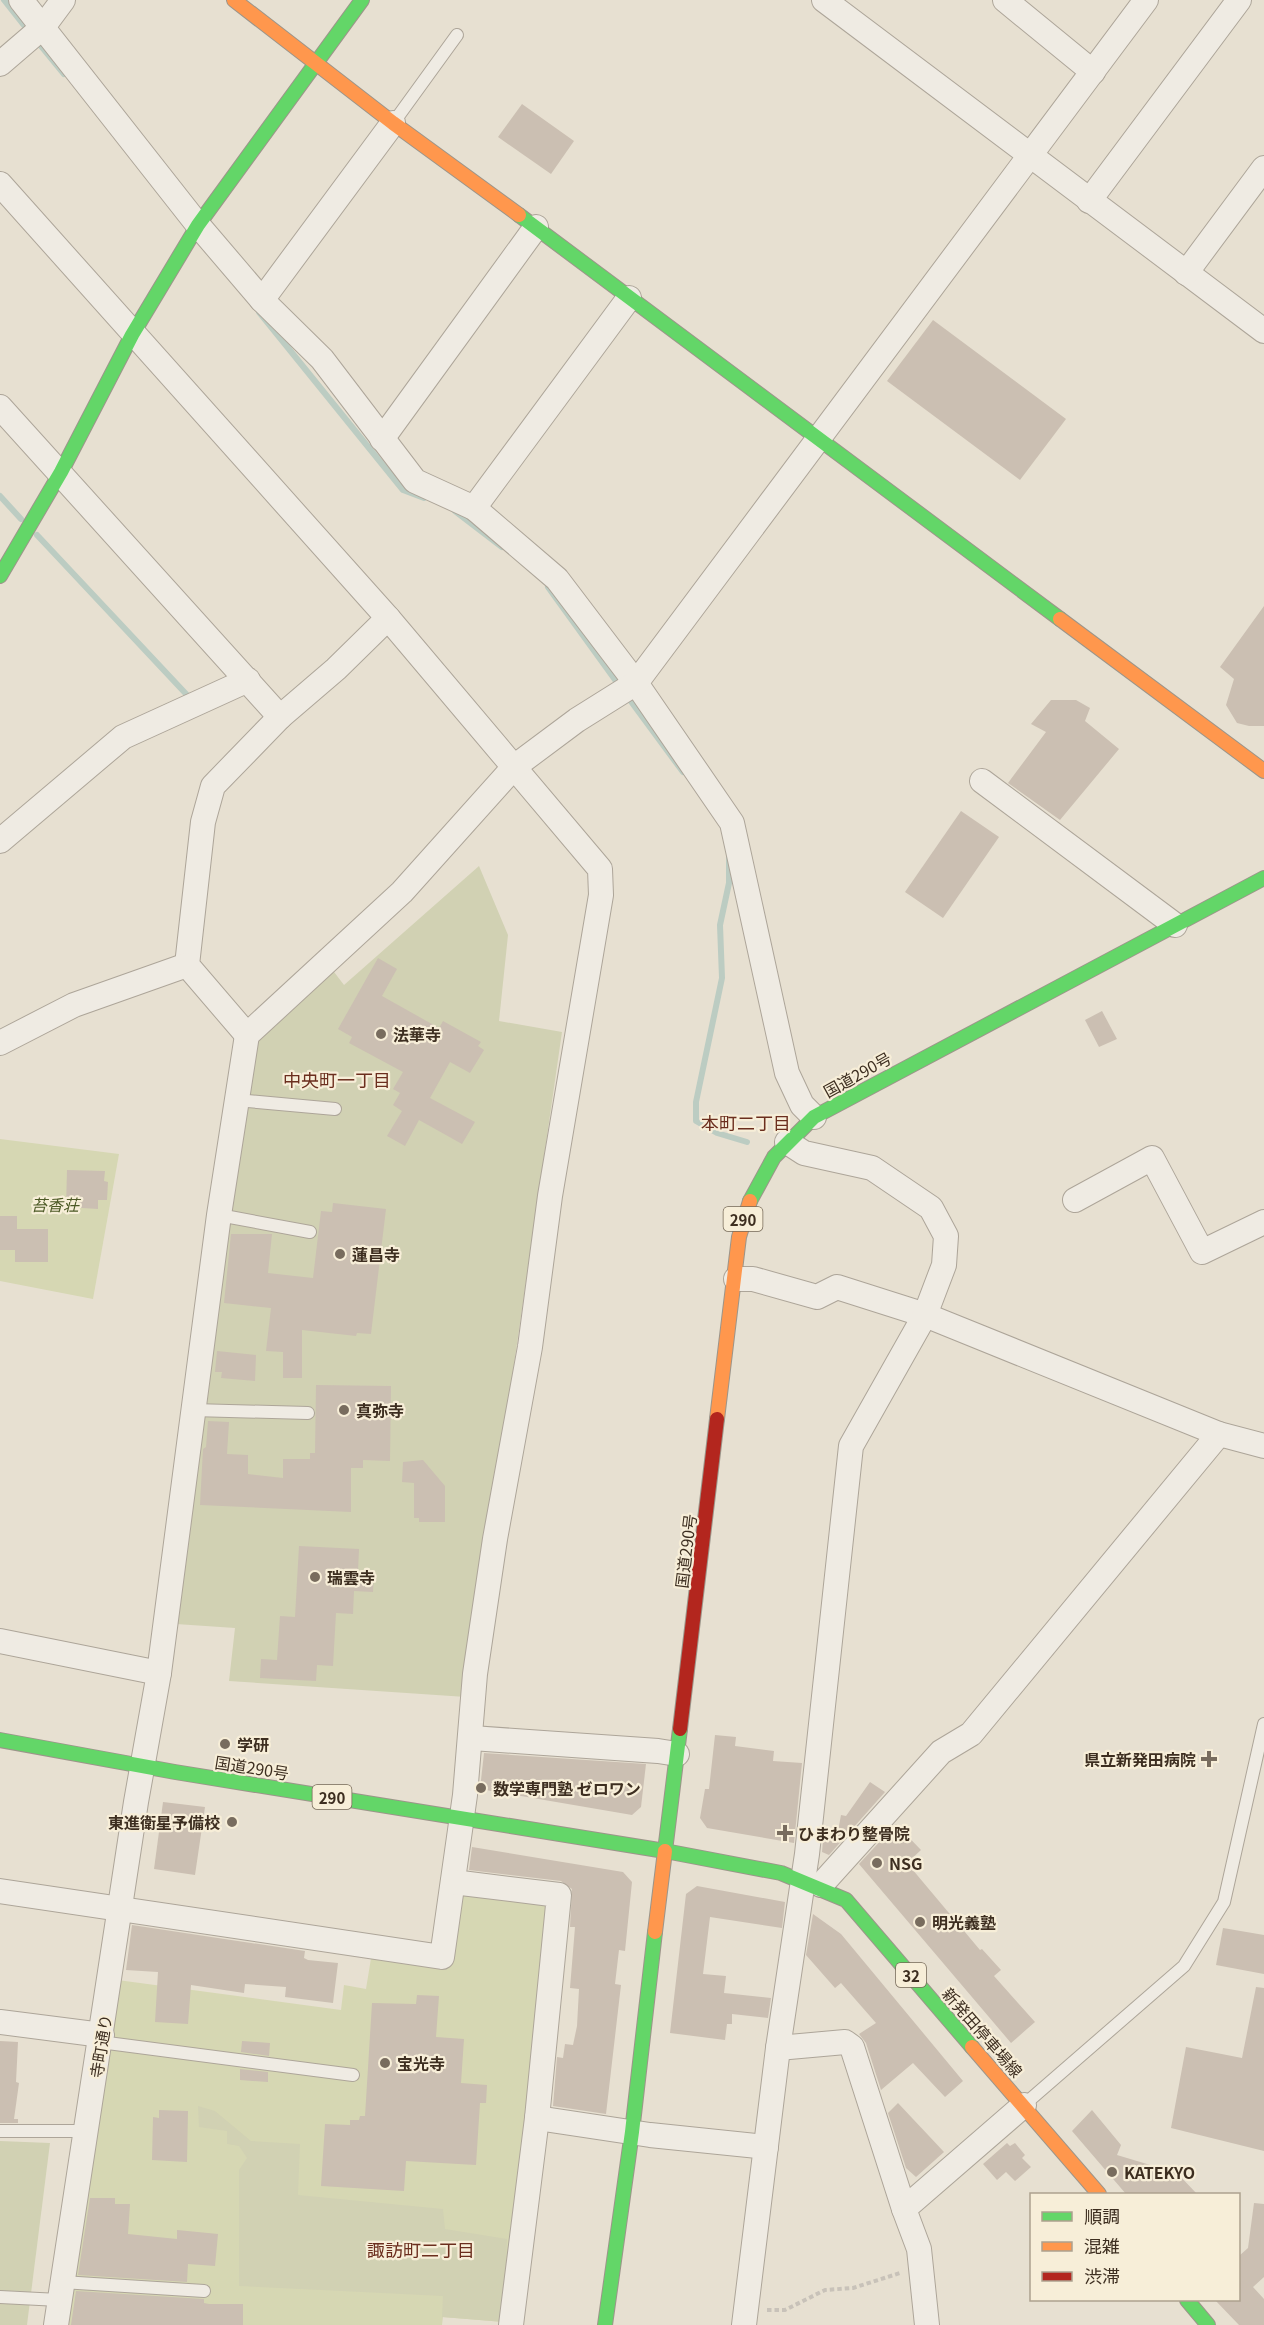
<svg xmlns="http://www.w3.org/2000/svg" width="1264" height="2325" font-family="Georgia,'Noto Sans JP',serif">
<rect width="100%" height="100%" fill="#e7e0d1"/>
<g fill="#d6d7b3">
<path d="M0 1139 119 1154 93 1299 0 1281Z"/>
<path d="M453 1882 559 1895 504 2322 443 2317 442 2325H56L110 1979 341 2010 344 1985 366 1989 373 1946 442 1956Z"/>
</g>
<g fill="#d1d1b3">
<path d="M479 866 508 935 499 1021 562 1032 466 1697 229 1681 235 1628 176 1624 254 1046 331 968 344 985Z"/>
<path d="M198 2106 215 2111 251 2141 300 2144 298 2195 443 2209 445 2229 507 2239 504 2322 442 2317 443 2296 239 2286V2170L247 2158 239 2146 227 2144V2131L199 2127Z"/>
<path d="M0 2141 50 2143 27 2325H0Z"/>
</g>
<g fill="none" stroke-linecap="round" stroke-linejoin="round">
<g stroke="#bcccc2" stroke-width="6">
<path d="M4 0 30 33"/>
<path d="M37 41 64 74"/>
<path d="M259 312 403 490 424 498"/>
<path d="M0 496 21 519"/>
<path d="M455 511 502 547"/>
<path d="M37 535 188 696"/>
<path d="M548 587 621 688"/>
<path d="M627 696 683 772"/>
<path d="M729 857V883L720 925 722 978 696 1102V1121L717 1133 747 1142"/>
</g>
</g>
<g fill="#cbbfb2">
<path d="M522 104 574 141 551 174 498 137Z"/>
<path d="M933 320 1066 419 1020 480 887 381Z"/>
<path d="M1264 606V726H1249L1237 723 1226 705 1234 679 1220 667Z"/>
<path d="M1051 700H1076L1090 708 1085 721 1119 749 1060 820 1008 783 1046 732 1031 724Z"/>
<path d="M961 811 999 837 943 918 905 892Z"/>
<path d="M378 958 397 969 382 996 439 1028 443 1021 481 1042 478 1046 484 1050 470 1073 450 1062 430 1098 475 1122 462 1144 419 1120 405 1146 387 1136 402 1111 393 1105 400 1093 393 1089 403 1072 349 1043 352 1037 338 1029Z"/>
<path d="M1102 1011 1117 1039 1099 1047 1085 1020Z"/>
<path d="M67 1170 105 1171 104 1181 108 1182 107 1200H98V1209L66 1207Z"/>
<path d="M333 1203 386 1209 371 1334 357 1333 356 1336 302 1330V1378H283V1352L266 1351 271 1308 224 1303 231 1234H272L268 1273 313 1278 321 1211 332 1212Z"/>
<path d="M0 1216H17V1229H48V1262H15V1250H0Z"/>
<path d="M217 1351 256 1355 255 1381 221 1378 222 1372H215Z"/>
<path d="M316 1385 391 1386 390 1461 363 1460V1468H351V1512L200 1505 203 1449 206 1447 208 1421 229 1422 227 1454 248 1455V1474L283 1478V1459H310V1453H315Z"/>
<path d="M423 1460 445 1486V1522H419V1518H414V1483L402 1482 403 1462Z"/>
<path d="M299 1546 359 1549 358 1572H374L373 1592 354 1591 353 1614 336 1613 333 1666 317 1665 316 1681 260 1678 261 1659 277 1660 280 1616 295 1617Z"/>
<path d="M715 1735 736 1737 735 1746 774 1751 773 1761 802 1763 794 1843 707 1828 700 1818 705 1789H709Z"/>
<path d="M484 1753 646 1764 641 1807 632 1815 480 1789Z"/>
<path d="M870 1782 885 1792 829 1855 822 1852 824 1829 838 1831 841 1815 846 1816Z"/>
<path d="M163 1802 205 1807 195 1875 154 1869Z"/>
<path d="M896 1824 921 1850 907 1863 980 1950 982 1949 1001 1970 994 1976 1035 2022 1011 2043 859 1864Z"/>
<path d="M472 1847 623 1872 632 1882 625 1951 619 1950 615 1984 621 1985 606 2114 553 2106 557 2057 563 2058 565 2044 573 2045 577 2026 579 1989 570 1988 575 1927H570L572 1889 561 1881 469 1870Z"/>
<path d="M697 1886 785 1902 782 1928 710 1917 703 1974 726 1976 724 1993 771 1998 768 2018 732 2014V2024H727L725 2040 670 2033 686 1894Z"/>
<path d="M813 1914 841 1934 963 2081 945 2097 913 2063 881 2090 866 2043 859 2034 876 2023 841 1983 835 1988 806 1955Z"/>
<path d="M132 1925 305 1951 304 1958 308 1960 338 1963 333 2003 285 1997 286 1987 245 1984 244 1993 191 1985 188 2024 155 2022 158 1972 126 1970Z"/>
<path d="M1223 1928 1264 1935V1974L1216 1965Z"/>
<path d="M1256 1987 1264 1988V2151L1171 2128 1186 2047 1242 2058Z"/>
<path d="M417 1995 439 1996 436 2037 464 2039 461 2083 487 2085 486 2103H480L476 2165 406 2161 404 2191 321 2186 325 2124 350 2125V2120H359L360 2116H365L372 2003 416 2004Z"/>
<path d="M0 2041 18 2042 16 2082 19 2083 14 2119H18V2123H0Z"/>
<path d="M242 2041 270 2043 269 2056 241 2052Z"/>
<path d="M240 2069 268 2072V2082L240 2080Z"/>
<path d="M898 2103 944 2152 916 2177 906 2168 888 2113Z"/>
<path d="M159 2110 188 2111 187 2162 152 2160 153 2117 159 2118Z"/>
<path d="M1092 2110 1121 2145 1117 2155 1177 2173 1197 2194H1126L1072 2131Z"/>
<path d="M1007 2143 1010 2146 1015 2143 1025 2155 1022 2158 1031 2167 1015 2181 1006 2172 997 2180 983 2164Z"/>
<path d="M90 2198H115V2204H130L128 2234 177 2239V2230L218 2234 215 2266 188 2264 187 2282 78 2275Z"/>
<path d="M1254 2203 1264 2204V2277L1253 2287 1264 2299V2325H1239L1215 2300H1239V2256L1248 2248Z"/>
<path d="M76 2291 204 2299V2303L209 2304H243V2325H71Z"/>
</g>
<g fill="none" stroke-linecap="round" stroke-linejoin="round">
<defs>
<g id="lane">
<path d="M394 122 457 35"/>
<path d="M236 1100 335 1109"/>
<path d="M219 1215 310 1232"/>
<path d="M193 1410 308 1413"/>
<path d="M100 2042 353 2075"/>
<path d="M1025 2104 1184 1966 1224 1902 1264 1724"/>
<path d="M0 2131H85"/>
<path d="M62 2282 204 2291"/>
<path d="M0 2297 59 2300"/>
</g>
<g id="street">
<path d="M21 0 198 225 262 300 322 359 415 481 474 508 557 579 636 683 732 823 787 1073 802 1105 814 1117"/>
<path d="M824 0 1264 331"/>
<path d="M1005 0 1093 72"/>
<path d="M0 64 43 27 63 0"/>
<path d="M0 184 388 618 600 869 601 895 550 1196 530 1347 495 1539 475 1674 465 1795 442 1957 0 1891"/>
<path d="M1089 201 1239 0"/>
<path d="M1186 273 1264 168"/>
<path d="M262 300 393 123"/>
<path d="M0 407 280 717"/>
<path d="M382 439 536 227"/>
<path d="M474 508 629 298"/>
<path d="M982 781 1175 925"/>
<path d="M0 841 123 737 248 680"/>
<path d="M247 1035 187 965 203 822 213 786 280 717 336 669 388 618"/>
<path d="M0 1043 74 1005 187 965"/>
<path d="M1075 1200 1152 1158 1202 1252 1264 1222"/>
<path d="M736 1279H753L817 1297 837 1287 925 1315 1219 1434 1264 1446"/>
<path d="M0 1641 159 1673"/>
<path d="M472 1738 658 1751 677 1754"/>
<path d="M453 1882 559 1895 537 2118 511 2325"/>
<path d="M821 1885 941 1752 971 1734 1219 1434"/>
<path d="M0 2022 102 2035"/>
<path d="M778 2048 845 2042 852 2047 904 2209"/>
<path d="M537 2118 650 2135 766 2147"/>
<path d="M56 2325 136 1802 159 1673 219 1215 247 1035 402 892 514 767 577 720 636 683 1146 0"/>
<path d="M744 2325 778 2048 807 1854 851 1446 925 1315 944 1265 946 1236 931 1208 872 1168 804 1153 787 1142"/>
<path d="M927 2325 919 2249 904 2209 1024 2105"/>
</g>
<g id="fast">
<path d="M519 215 1060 619"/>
<path d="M0 576 61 472 132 335 198 225 362 0"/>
<path d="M750 1201 774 1157 814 1117 1264 878"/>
<path d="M0 1740 175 1772 665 1851 680 1729"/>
<path d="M665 1851 781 1873 846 1900 972 2047"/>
<path d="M1187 2300 1208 2325"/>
<path d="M605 2325 632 2132 655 1932"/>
</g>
<g id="slow">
<path d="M234 0 393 123 519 215"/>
<path d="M1060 619 1264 771"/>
<path d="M717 1419 739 1237 750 1201"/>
<path d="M655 1932 665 1851"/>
<path d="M972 2047 1099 2194"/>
</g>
<path id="jam" d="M680 1729 717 1419"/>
</defs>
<use href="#lane" stroke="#ada599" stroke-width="14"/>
<use href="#street" stroke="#ada599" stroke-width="26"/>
<use href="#fast" stroke="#9c958a" stroke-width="16"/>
<use href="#slow" stroke="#9c958a" stroke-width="16"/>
<use href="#jam" stroke="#9c958a" stroke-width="16"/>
<path stroke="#c8c2b9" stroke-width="4" stroke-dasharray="4.5 3" stroke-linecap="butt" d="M767 2310H785L825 2290 853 2288 900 2273"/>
<use href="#lane" stroke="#efebe3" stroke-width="12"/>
<use href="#street" stroke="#efebe3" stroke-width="24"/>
<use href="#fast" stroke="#63d668" stroke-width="14"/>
<use href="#slow" stroke="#ff974d" stroke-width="14"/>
<use href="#jam" stroke="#b3261e" stroke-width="14"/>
</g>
<g fill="#786c5e" stroke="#f7eed8" stroke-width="2">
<circle cx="381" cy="1034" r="6"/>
<circle cx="340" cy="1254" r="6"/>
<circle cx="344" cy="1410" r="6"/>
<circle cx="315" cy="1577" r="6"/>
<circle cx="225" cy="1744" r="6"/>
<path d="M1206 1750h6v6h6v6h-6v6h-6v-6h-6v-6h6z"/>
<circle cx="481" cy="1788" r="6"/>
<circle cx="232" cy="1822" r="6"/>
<path d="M782 1824h6v6h6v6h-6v6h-6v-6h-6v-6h6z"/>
<circle cx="877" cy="1863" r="6"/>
<circle cx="920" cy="1922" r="6"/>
<circle cx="385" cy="2063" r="6"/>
<circle cx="1112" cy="2172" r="6"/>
</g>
<g text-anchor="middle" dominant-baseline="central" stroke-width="4.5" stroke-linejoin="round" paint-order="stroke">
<g fill="#f7eed8" stroke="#756857" stroke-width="1.5">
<rect x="723.5" y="1207" width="39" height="24" rx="4.5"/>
<rect x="312.5" y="1785" width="39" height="24" rx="4.5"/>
<rect x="896" y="1963" width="30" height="24" rx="4.5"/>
</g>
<g font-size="15" font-weight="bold" fill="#3d2e20">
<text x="743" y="1219">290</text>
<text x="332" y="1797">290</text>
<text x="911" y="1975">32</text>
</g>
<g font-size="16" font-weight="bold" fill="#3d2e20" stroke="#f7eed8" text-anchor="start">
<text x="393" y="1034">法華寺</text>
<text x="352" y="1254">蓮昌寺</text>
<text x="356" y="1410">真弥寺</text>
<text x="327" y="1577">瑞雲寺</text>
<text x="237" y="1744">学研</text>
<text x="1196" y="1759" text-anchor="end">県立新発田病院</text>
<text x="493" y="1788">数学専門塾 ゼロワン</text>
<text x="220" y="1822" text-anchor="end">東進衛星予備校</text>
<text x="798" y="1833">ひまわり整骨院</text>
<text x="889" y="1863">NSG</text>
<text x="932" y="1922">明光義塾</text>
<text x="397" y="2063">宝光寺</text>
<text x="1124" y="2172">KATEKYO</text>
</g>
<g font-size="16" fill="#3d2e20" stroke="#f7eed8">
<text transform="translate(857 1074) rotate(-29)">国道290号</text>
<text transform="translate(685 1551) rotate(-83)">国道290号</text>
<text transform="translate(252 1767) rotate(9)">国道290号</text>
<text transform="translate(983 2032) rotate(49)">新発田停車場線</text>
<text transform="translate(100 2046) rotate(-81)">寺町通り</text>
</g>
<g font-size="16" font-style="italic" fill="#4d5a26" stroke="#f7eed8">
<text x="55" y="1204">苔香荘</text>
</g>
<g font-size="18" fill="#6b2e1e" stroke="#f7eed8">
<text x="337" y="1079">中央町一丁目</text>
<text x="746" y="1122">本町二丁目</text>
<text x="421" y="2249">諏訪町二丁目</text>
</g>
</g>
<rect x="1030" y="2193" width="210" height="108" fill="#f7eed8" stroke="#ada18e" stroke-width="1.5"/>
<rect x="1042" y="2212" width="30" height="9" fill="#63d668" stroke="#ada18e" stroke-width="1.5"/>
<text x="1084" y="2223" font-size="18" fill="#3d2e20">順調</text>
<rect x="1042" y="2242" width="30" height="9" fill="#ff974d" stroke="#ada18e" stroke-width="1.5"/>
<text x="1084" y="2253" font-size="18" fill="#3d2e20">混雑</text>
<rect x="1042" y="2272" width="30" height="9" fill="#b3261e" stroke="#ada18e" stroke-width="1.5"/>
<text x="1084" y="2283" font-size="18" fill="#3d2e20">渋滞</text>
</svg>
